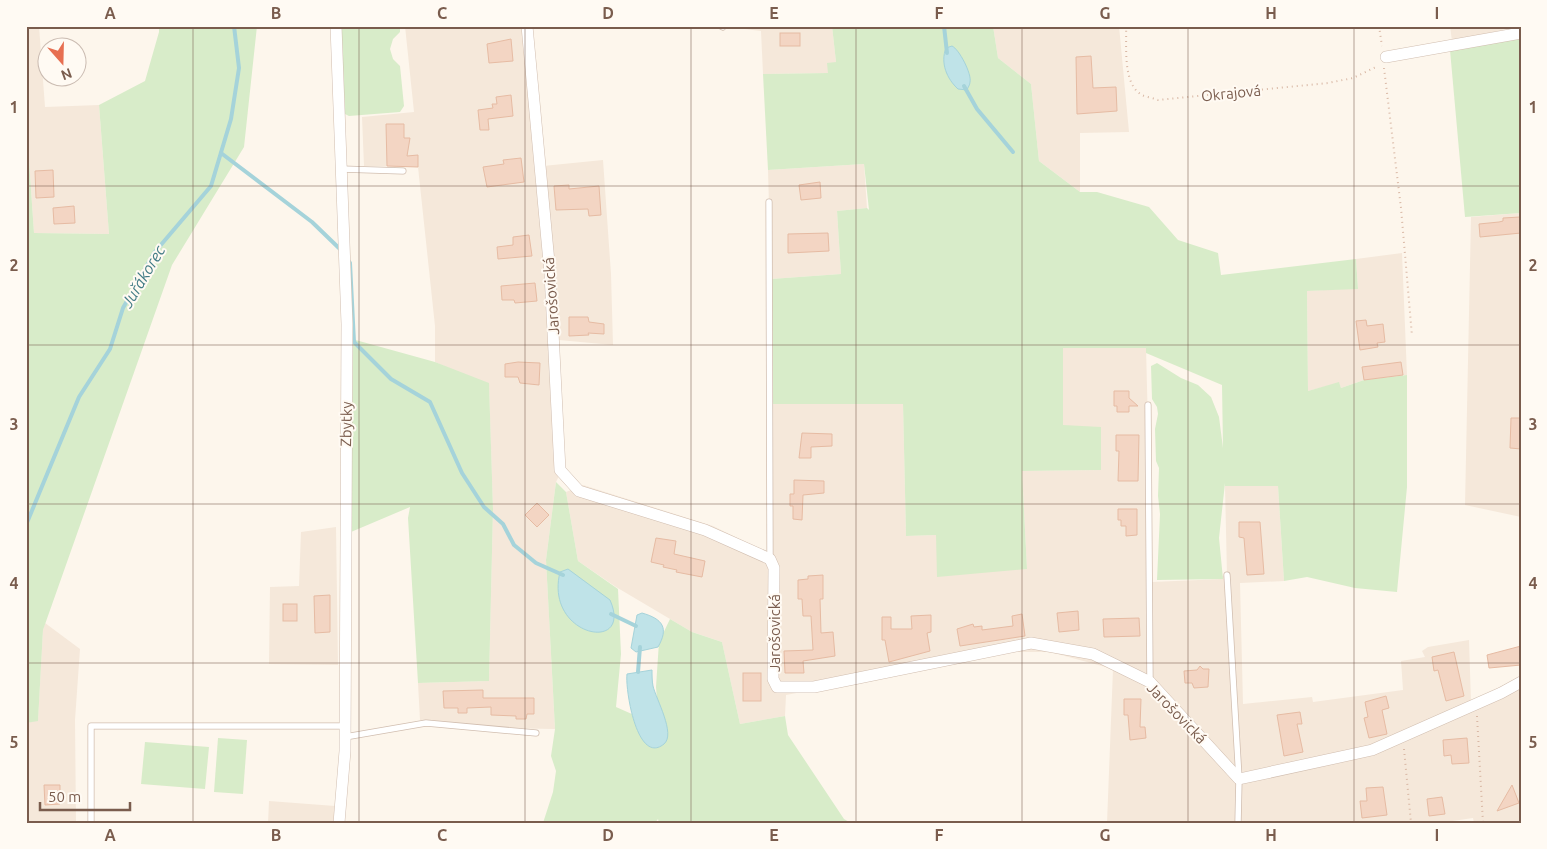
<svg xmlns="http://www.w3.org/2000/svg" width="1547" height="849" font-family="Ubuntu,sans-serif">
<rect width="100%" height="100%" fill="#fdf6ec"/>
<g fill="#f5e8da">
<path d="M26 26H39L45 107 99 105 109 234 34 233 26 117Z"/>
<path d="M405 26H532L543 166 603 160 611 274 613 345 559 340 565 464 556 482 546 560 555 729 489 728 420 720 418 683 489 681 493 509 489 386 435 362V326L418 167 364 166 362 117 414 112Z"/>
<path d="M720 26H832L836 62 828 73 763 74 761 31Z"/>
<path d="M993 26H1119L1129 132 1080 133V192L1039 161 1031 84 998 58Z"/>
<path d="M1450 26H1520L1452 41Z"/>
<path d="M864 164 867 208 837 211 841 274 771 279 768 170Z"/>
<path d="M1521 213V517L1465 505 1471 217Z"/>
<path d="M1402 253 1407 375 1364 380 1341 388 1339 383 1308 391 1307 291 1358 288 1356 259Z"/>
<path d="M1063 348H1146L1152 582 1222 579V576L1227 575 1225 486H1278L1284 581 1240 583 1243 704 1312 697 1313 702 1403 690 1401 661 1425 657 1422 651 1428 647 1469 640 1471 702 1521 676V823H1474L1473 818 1439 823H1107L1113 669 1050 652H1013L786 695 785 716 740 724 722 642 692 632 616 587 578 561 566 492 583 485 713 526 772 555V404H903L906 536 936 535 1027 569 1022 471 1101 470 1063 426Z"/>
<path d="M336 527 338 665 269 664 270 587 299 586 301 532Z"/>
<path d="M45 623 80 649 75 720 76 823H26V723L38 720 43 630Z"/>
<path d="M269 801 335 806 334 823H268Z"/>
</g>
<g fill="#d8ecc9">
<path d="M159 26H257L244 147 172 265 43 630 38 721 26 723V117L34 233 109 234 99 105 145 81 159 32Z"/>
<path d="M341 26H400V32L393 39 390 49 393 59 400 66 404 106 400 112 349 116 345 114Z"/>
<path d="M832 26H993L998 58 1031 84 1039 161 1080 192H1097L1149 207 1178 240 1218 253 1221 275 1356 259 1358 289 1307 291 1308 391 1339 382 1341 388 1364 380 1407 375V487L1397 592 1355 588 1307 577 1284 581 1278 486H1225V483L1219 538 1223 579 1157 580 1160 514 1158 496 1159 468 1156 461 1155 429 1158 414 1157 407 1152 399 1151 366 1157 363 1181 378 1198 385 1211 397 1219 417 1223 448 1222 385 1146 353V348H1063V425L1101 427V470L1022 471 1027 569 937 577 936 535 906 536 903 404H772L771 279 841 274 837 211 867 208 869 210 864 164 768 170 763 74 828 73 827 63 836 62Z"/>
<path d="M1521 36V213L1465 217 1450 50Z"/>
<path d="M352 339 435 362 489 383 493 509 489 681 418 683 408 518 410 507 351 532Z"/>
<path d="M556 482 566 492 578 561 618 589 621 654 616 707 659 726 656 687 659 642 670 619 692 632 722 642 740 724 785 716 788 735 844 819 851 823H659L658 819 655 823H543L553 792 556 771 551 756 555 729 546 560Z"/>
<path d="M218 738 247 740 243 794 214 792Z"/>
<path d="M145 742 209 747 205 789 141 784Z"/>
</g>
<g fill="#bfe3e8" stroke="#a5d3da">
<path d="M952 46C959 49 972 74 970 82 970 85 968 87 967 90L958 89C947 79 940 63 946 48Z"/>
<path d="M568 569 610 600C634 654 544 637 560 572Z"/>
<path d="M642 613C663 619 669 628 658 647L636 652 631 648 637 615Z"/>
<path d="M652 670C652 675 652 681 653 686 656 699 676 734 664 744 637 766 625 689 627 674Z"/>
</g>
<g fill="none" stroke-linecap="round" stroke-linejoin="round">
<g stroke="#a5d3da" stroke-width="4">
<path d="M944 26 947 53"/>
<path d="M964 86 977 109 1013 152"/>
<path d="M221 153 312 222 342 251"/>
<path d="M347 259 350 263 354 342 391 379 430 402 462 473 484 507 503 524 514 545 536 563 563 575"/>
<path d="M26 525 79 397 110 349 123 308 154 253 211 186 231 119 239 68 234 26"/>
<path d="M611 614 636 626"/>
<path d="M638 672 640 647"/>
</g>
</g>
<g fill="#f3d5c3" stroke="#e6bba3">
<rect x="780" y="33" width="20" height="13"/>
<path d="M511 39 513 61 489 63 487 44Z"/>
<path d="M1091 56 1093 88 1116 87 1117 111 1077 114 1076 57Z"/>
<path d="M511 95 513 116 488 119 489 130H480L478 110 493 108 492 104H497L496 97Z"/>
<path d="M386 124H404V138H410L407 156 418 155V167L387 166Z"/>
<path d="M521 158 524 182 487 187 483 167 504 164 503 160Z"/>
<path d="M53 170 54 197 36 198 35 171Z"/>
<path d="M820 182 821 198 801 200 799 185Z"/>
<path d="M569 185V189L599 186 601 215 589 216 588 209 556 210 554 186Z"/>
<path d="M74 206 75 223 54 224 53 208Z"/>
<path d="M1520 217 1521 233 1480 237 1479 224 1499 222 1503 221V218Z"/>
<path d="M828 233 829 251 788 253V234Z"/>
<path d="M529 235 532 256 498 259 497 247 513 245V237Z"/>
<path d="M535 283 537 301 515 303 514 300H502L501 286Z"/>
<path d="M569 317H588L589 322 604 324V334L588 333 589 335 569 336Z"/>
<path d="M1366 320 1367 326 1383 324 1385 342 1377 343 1378 347 1360 350 1356 321Z"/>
<path d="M518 362 540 363 539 385 520 383 518 377H505V364Z"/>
<path d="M1401 362 1403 375 1364 380 1362 367Z"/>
<path d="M1114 391H1129V398L1138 406H1129V412H1117V406H1114Z"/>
<path d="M1511 418H1521V449L1510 448Z"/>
<path d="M802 433 832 434V446L811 447V458H799Z"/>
<path d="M1116 435H1139L1138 481H1118L1119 451H1116Z"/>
<path d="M794 480 824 481V493L803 495 802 520 793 519V506H790V494H794Z"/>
<path d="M537 503 549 515 537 527 525 515Z"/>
<path d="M1118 509H1137V535L1126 536V526H1121V520H1118Z"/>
<path d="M1239 522H1260L1264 574 1247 575 1244 538 1239 537Z"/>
<path d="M656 538 676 541 674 554 705 561 702 577 676 572 677 570 663 567 664 565 651 562Z"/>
<path d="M823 575V599H820L821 633 833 632 835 656 803 661 804 673H785L784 651 813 650 811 616H803L802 599H798V580L808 579V576Z"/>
<path d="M330 595V632L315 633 314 596Z"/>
<rect x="283" y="604" width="14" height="17"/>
<path d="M1078 611 1079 630 1059 632 1057 613Z"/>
<path d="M1022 614 1025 636 960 646 957 629 973 624 974 627 982 626V630L1013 626 1012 616Z"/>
<path d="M931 615V632L927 633 930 651 889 662 885 640H882V617H891V629H912L911 616Z"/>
<path d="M1139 618 1140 636 1104 637 1103 619Z"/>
<path d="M1521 646V665L1489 668 1487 655Z"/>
<path d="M1454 652 1464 696 1446 701 1438 670 1434 671 1432 657Z"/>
<path d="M1200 666 1203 669H1209L1208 687 1194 688 1192 683H1185L1184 671 1197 670Z"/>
<rect x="743" y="673" width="18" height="28"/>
<path d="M483 690V698H534V714H527L526 719H516V716L491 715V707L467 708V713H458V708H444L443 691Z"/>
<path d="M1386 696 1389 708 1382 710 1387 734 1369 738 1364 718 1368 717 1365 702Z"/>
<path d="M1124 699H1141L1140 727H1145L1146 738 1130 740 1128 715H1124Z"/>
<path d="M1300 712 1302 724H1297L1303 752 1284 756 1277 715Z"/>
<path d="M1467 738 1469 763 1452 764 1451 755 1444 756 1443 740Z"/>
<path d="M44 785H60V804L45 805Z"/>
<path d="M1512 785 1519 803 1497 811Z"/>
<path d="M1383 787 1387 815 1362 818 1360 801H1367L1366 788Z"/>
<path d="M1442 797 1445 814 1429 816 1427 799Z"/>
</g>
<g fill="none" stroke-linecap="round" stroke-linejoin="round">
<defs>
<g id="service">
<path d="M721 26 723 27"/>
<path d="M341 169 403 171"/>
<path d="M769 202 770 559"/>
<path d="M1148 405 1150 682"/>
<path d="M1227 575 1239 779 1238 823"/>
<path d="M345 737 426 723 536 733"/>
<path d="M91 823V726H345"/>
</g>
<g id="minor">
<path d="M336 26 347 324 345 751 339 823"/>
<path d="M527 26 550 273 560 470 579 491 705 530 770 559 774 568 773 679 777 687H814L1031 643 1093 654 1150 682 1239 779 1372 750 1501 693 1521 682"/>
<path d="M1386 57 1521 33"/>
</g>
</defs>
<use href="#service" stroke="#d1beb0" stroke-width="7"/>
<use href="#minor" stroke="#d1beb0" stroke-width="12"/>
<g stroke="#d9b8a5" stroke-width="2" stroke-dasharray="1 4" stroke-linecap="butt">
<path d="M1126 26C1127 46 1122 84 1142 95 1146 97 1153 98 1158 100L1328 83 1353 78 1378 66"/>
<path d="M1379 26 1382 46"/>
<path d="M1384 68 1401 208 1412 336"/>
<path d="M1477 716 1483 823"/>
<path d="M1404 749 1411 823"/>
</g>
<use href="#service" stroke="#fff" stroke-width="5.5"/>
<use href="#minor" stroke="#fff" stroke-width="11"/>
</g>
<path fill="none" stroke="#7a5c4d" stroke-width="1" stroke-opacity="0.55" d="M193 26V823M359 26V823M525 26V823M691 26V823M856 26V823M1022 26V823M1188 26V823M1354 26V823M26 186H1521M26 345H1521M26 504H1521M26 663H1521"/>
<g text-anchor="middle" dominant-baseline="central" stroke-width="4" stroke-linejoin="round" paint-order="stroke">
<g font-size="15" fill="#7a5c4d" stroke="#fffaf3">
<text transform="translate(1231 93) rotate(-6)">Okrajová</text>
<text transform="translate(551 296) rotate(-94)">Jarošovická</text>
<text transform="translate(346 424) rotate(-89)">Zbytky</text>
<text transform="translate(774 633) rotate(-90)">Jarošovická</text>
<text transform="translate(1177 713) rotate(46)">Jarošovická</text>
</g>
<g font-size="16" font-style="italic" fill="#437c86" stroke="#fffaf3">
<text transform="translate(143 276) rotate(-59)">Juřákorec</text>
</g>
</g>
<rect width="1547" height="849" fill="none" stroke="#fffaf3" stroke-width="55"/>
<g transform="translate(62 62) rotate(160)"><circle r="24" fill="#fffaf3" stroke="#cabbb1"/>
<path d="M0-4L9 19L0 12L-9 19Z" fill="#e76f51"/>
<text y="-8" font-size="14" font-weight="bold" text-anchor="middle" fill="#7a5c4d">N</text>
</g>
<path d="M40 802v8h90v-8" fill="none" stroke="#7a5c4d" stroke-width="2.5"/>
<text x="48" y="802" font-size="15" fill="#7a5c4d" stroke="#fffaf3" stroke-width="4" paint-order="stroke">50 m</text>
<rect x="28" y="28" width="1492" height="794" fill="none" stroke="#7a5c4d" stroke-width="2"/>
<g font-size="16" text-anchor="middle" font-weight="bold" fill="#7a5c4d">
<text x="110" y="19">A</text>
<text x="276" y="19">B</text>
<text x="442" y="19">C</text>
<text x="608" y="19">D</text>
<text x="774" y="19">E</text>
<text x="939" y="19">F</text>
<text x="1105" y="19">G</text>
<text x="1271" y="19">H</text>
<text x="1437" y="19">I</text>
<text x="14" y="113">1</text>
<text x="1533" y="113">1</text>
<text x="14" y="271">2</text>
<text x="1533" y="271">2</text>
<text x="14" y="430">3</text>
<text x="1533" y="430">3</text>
<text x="14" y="589">4</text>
<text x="1533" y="589">4</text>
<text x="14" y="748">5</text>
<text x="1533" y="748">5</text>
<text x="110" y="841">A</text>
<text x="276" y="841">B</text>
<text x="442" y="841">C</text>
<text x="608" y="841">D</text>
<text x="774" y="841">E</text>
<text x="939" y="841">F</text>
<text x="1105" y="841">G</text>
<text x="1271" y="841">H</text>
<text x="1437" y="841">I</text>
</g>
</svg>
